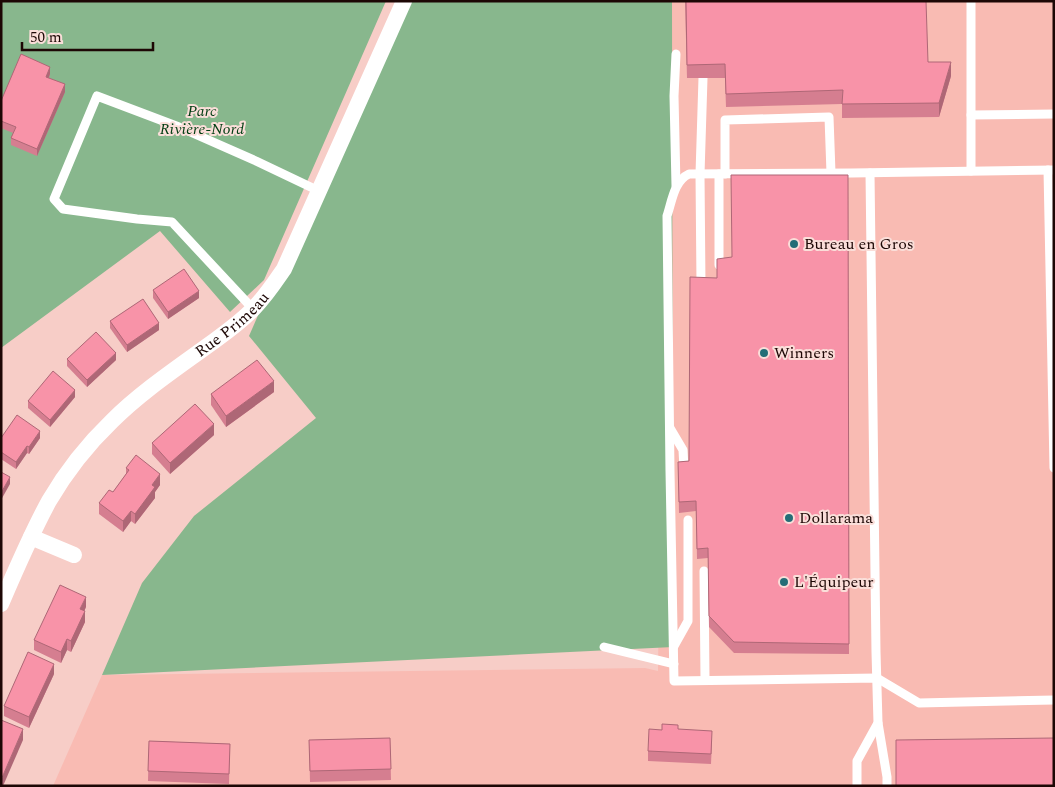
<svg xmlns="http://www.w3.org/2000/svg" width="1055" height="787" font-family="Spectral,serif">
<rect width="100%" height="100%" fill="#f7cdc7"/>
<path fill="#f9bbb3" d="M666 1H1054V786H53L102 675 645 668 658 671Z"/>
<g fill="#88b78d">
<path d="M1 1H386L264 280 230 312 160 231 1 348Z"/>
<path d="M396 1H672L673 647 102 675 142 583 194 516 316 418 249 336Z"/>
</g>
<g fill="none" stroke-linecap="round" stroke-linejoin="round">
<g stroke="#fff" stroke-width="9">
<path d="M676 54 674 96 676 186"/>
<path d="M971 115 1054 114"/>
<path d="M1048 170 1054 468"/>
<path d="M1054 170 852 173 689 174C674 181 672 201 667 216L670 471 674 681 877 678 919 703 1054 700"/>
<path d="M971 171V1"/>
<path d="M719 174V265"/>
<path d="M725 174V120L829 117 831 173"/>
<path d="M701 285 700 174 703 78"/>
<path d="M253 309 172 222 137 219 63 209 54 199 97 96 179 127 256 161 319 191"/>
<path d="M670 428 683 450 684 468"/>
<path d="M704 571 705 680"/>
<path d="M674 646 688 621V520"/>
<path d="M604 647 674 664"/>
<path d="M878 723 887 777V786"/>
<path d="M857 786V761L878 723 876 652 870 173"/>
</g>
<g stroke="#fff" stroke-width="16">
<path d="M31 537 74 555"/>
<path id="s1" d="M1 604C16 569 31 534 49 501 66 472 88 444 112 421 141 392 177 368 210 344 225 333 241 322 254 308 266 296 275 282 284 269L404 1"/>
</g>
</g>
<g fill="#d57e90">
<path d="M685 1 928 62 951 76 939 117 842 118V104L726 107 725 78H687Z"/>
<path d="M50 74 49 78 65 92 37 156 11 145V138L13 133 1 128V101Z"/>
<path d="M848 175 849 654 734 653 709 627 708 558 697 559 696 511 679 513 678 462 689 461 717 278 732 257Z"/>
<path d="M153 290 199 298 168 319 153 298Z"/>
<path d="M110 321 159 330 127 352 110 328Z"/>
<path d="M67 359 116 360 87 387 67 366Z"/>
<path d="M274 392 226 427 211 405V394Z"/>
<path d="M75 397 50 427 28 408V401Z"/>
<path d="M214 435 170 474 152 454V443Z"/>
<path d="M1 438H40L29 454 27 453 16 469 1 459Z"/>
<path d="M126 468 160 485 155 492V498L135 524 131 521 123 532 99 514V503L113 492 126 474Z"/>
<path d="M86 607 84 611 85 622 71 652 67 650 61 663 34 650V640Z"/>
<path d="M54 674 29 728 4 716V706Z"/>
<path d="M662 730 712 741 711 764 648 761V751Z"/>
<path d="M390 738 391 780 310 782 309 740Z"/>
<path d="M149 741 230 744 229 784 148 781Z"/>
</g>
<g fill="#ae6776">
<path d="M951 62V76L939 117V103Z"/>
<path d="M50 67V74L46 84V77Z"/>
<path d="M65 84V92L37 156V149Z"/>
<path d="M199 291V298L168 319V312Z"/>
<path d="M159 323V330L127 352V345Z"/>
<path d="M116 353V360L87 387V380Z"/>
<path d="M274 381V392L226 427V416Z"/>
<path d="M75 390V397L50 427V420Z"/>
<path d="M214 424V435L170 474V463Z"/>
<path d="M40 431V438L29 454V447Z"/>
<path d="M27 446V453L16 469V462Z"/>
<path d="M160 474V485L155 492V498L135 524V514L152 485Z"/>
<path d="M10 477V484L1 500V493Z"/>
<path d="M131 511V521L123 532V521Z"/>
<path d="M86 597V607L81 618 85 611V622L71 652V641L80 609Z"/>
<path d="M67 639V650L61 663V652Z"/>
<path d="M54 664V674L29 728V717Z"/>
<path d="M23 729V740L3 786H1V780Z"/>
</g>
<g fill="#f893a8" stroke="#ae6776">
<path d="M686 1H926L928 62H951L939 103 842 104 843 90 726 94 725 64 687 65Z"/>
<path d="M21 54 50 67 46 77 65 84 37 149 11 138 16 127 1 121V101Z"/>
<path d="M731 175H848L849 644 734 642 709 616 708 548 697 549 696 501 679 502 678 462 689 461 690 277 717 278V259L732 257Z"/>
<path d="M184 269 199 291 168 312 153 290Z"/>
<path d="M143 299 159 323 127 345 110 321Z"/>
<path d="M96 332 116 353 87 380 67 359Z"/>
<path d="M257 360 274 381 226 416 211 394Z"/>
<path d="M53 371 75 390 50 420 28 401Z"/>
<path d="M195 404 214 424 170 463 152 443Z"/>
<path d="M17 415 40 431 29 447 27 446 16 462 1 452V438Z"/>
<path d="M136 455 160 474 152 485 155 487 135 514 131 511 123 521 99 503 109 490 113 492 129 470 126 468Z"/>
<path d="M1 472 10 477 1 493Z"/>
<path d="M60 585 86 597 80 609 85 611 71 641 67 639 61 652 34 640Z"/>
<path d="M28 652 54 664 29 717 4 706Z"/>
<path d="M1 720 23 729 1 780Z"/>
<path d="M662 724 678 725V729L712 731 711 754 648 751 649 729 662 730Z"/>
<path d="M390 738 391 769 310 771 309 740Z"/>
<path d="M1054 738V786H896V740Z"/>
<path d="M149 741 230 744 229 774 148 771Z"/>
</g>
<g fill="#246d77" stroke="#faded9" stroke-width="2">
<circle cx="794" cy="244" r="5"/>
<circle cx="764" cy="353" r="5"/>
<circle cx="789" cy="518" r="5"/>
<circle cx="784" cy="582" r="5"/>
</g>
<g text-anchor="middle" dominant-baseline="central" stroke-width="4" stroke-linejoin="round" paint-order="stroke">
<g font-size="16" font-style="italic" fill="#013d12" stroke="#faded9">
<text x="202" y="111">Parc<tspan x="202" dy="18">Rivière-Nord</tspan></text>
</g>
<g font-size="16" fill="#1d0705" stroke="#faded9" text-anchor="start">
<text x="804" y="244">Bureau en Gros</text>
<text x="774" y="353">Winners</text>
<text x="799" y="518">Dollarama</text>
<text x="794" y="582">L'Équipeur</text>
</g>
<g font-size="16" fill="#1d0705" stroke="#faded9">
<text stroke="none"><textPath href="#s1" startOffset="370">Rue Primeau</textPath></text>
</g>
</g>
<rect width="1055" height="787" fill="none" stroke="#1d0705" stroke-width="5"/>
<path d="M22 42v8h131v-8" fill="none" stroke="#1d0705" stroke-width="2.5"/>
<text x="30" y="42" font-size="15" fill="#1d0705" stroke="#faded9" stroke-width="4" paint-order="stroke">50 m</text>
</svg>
